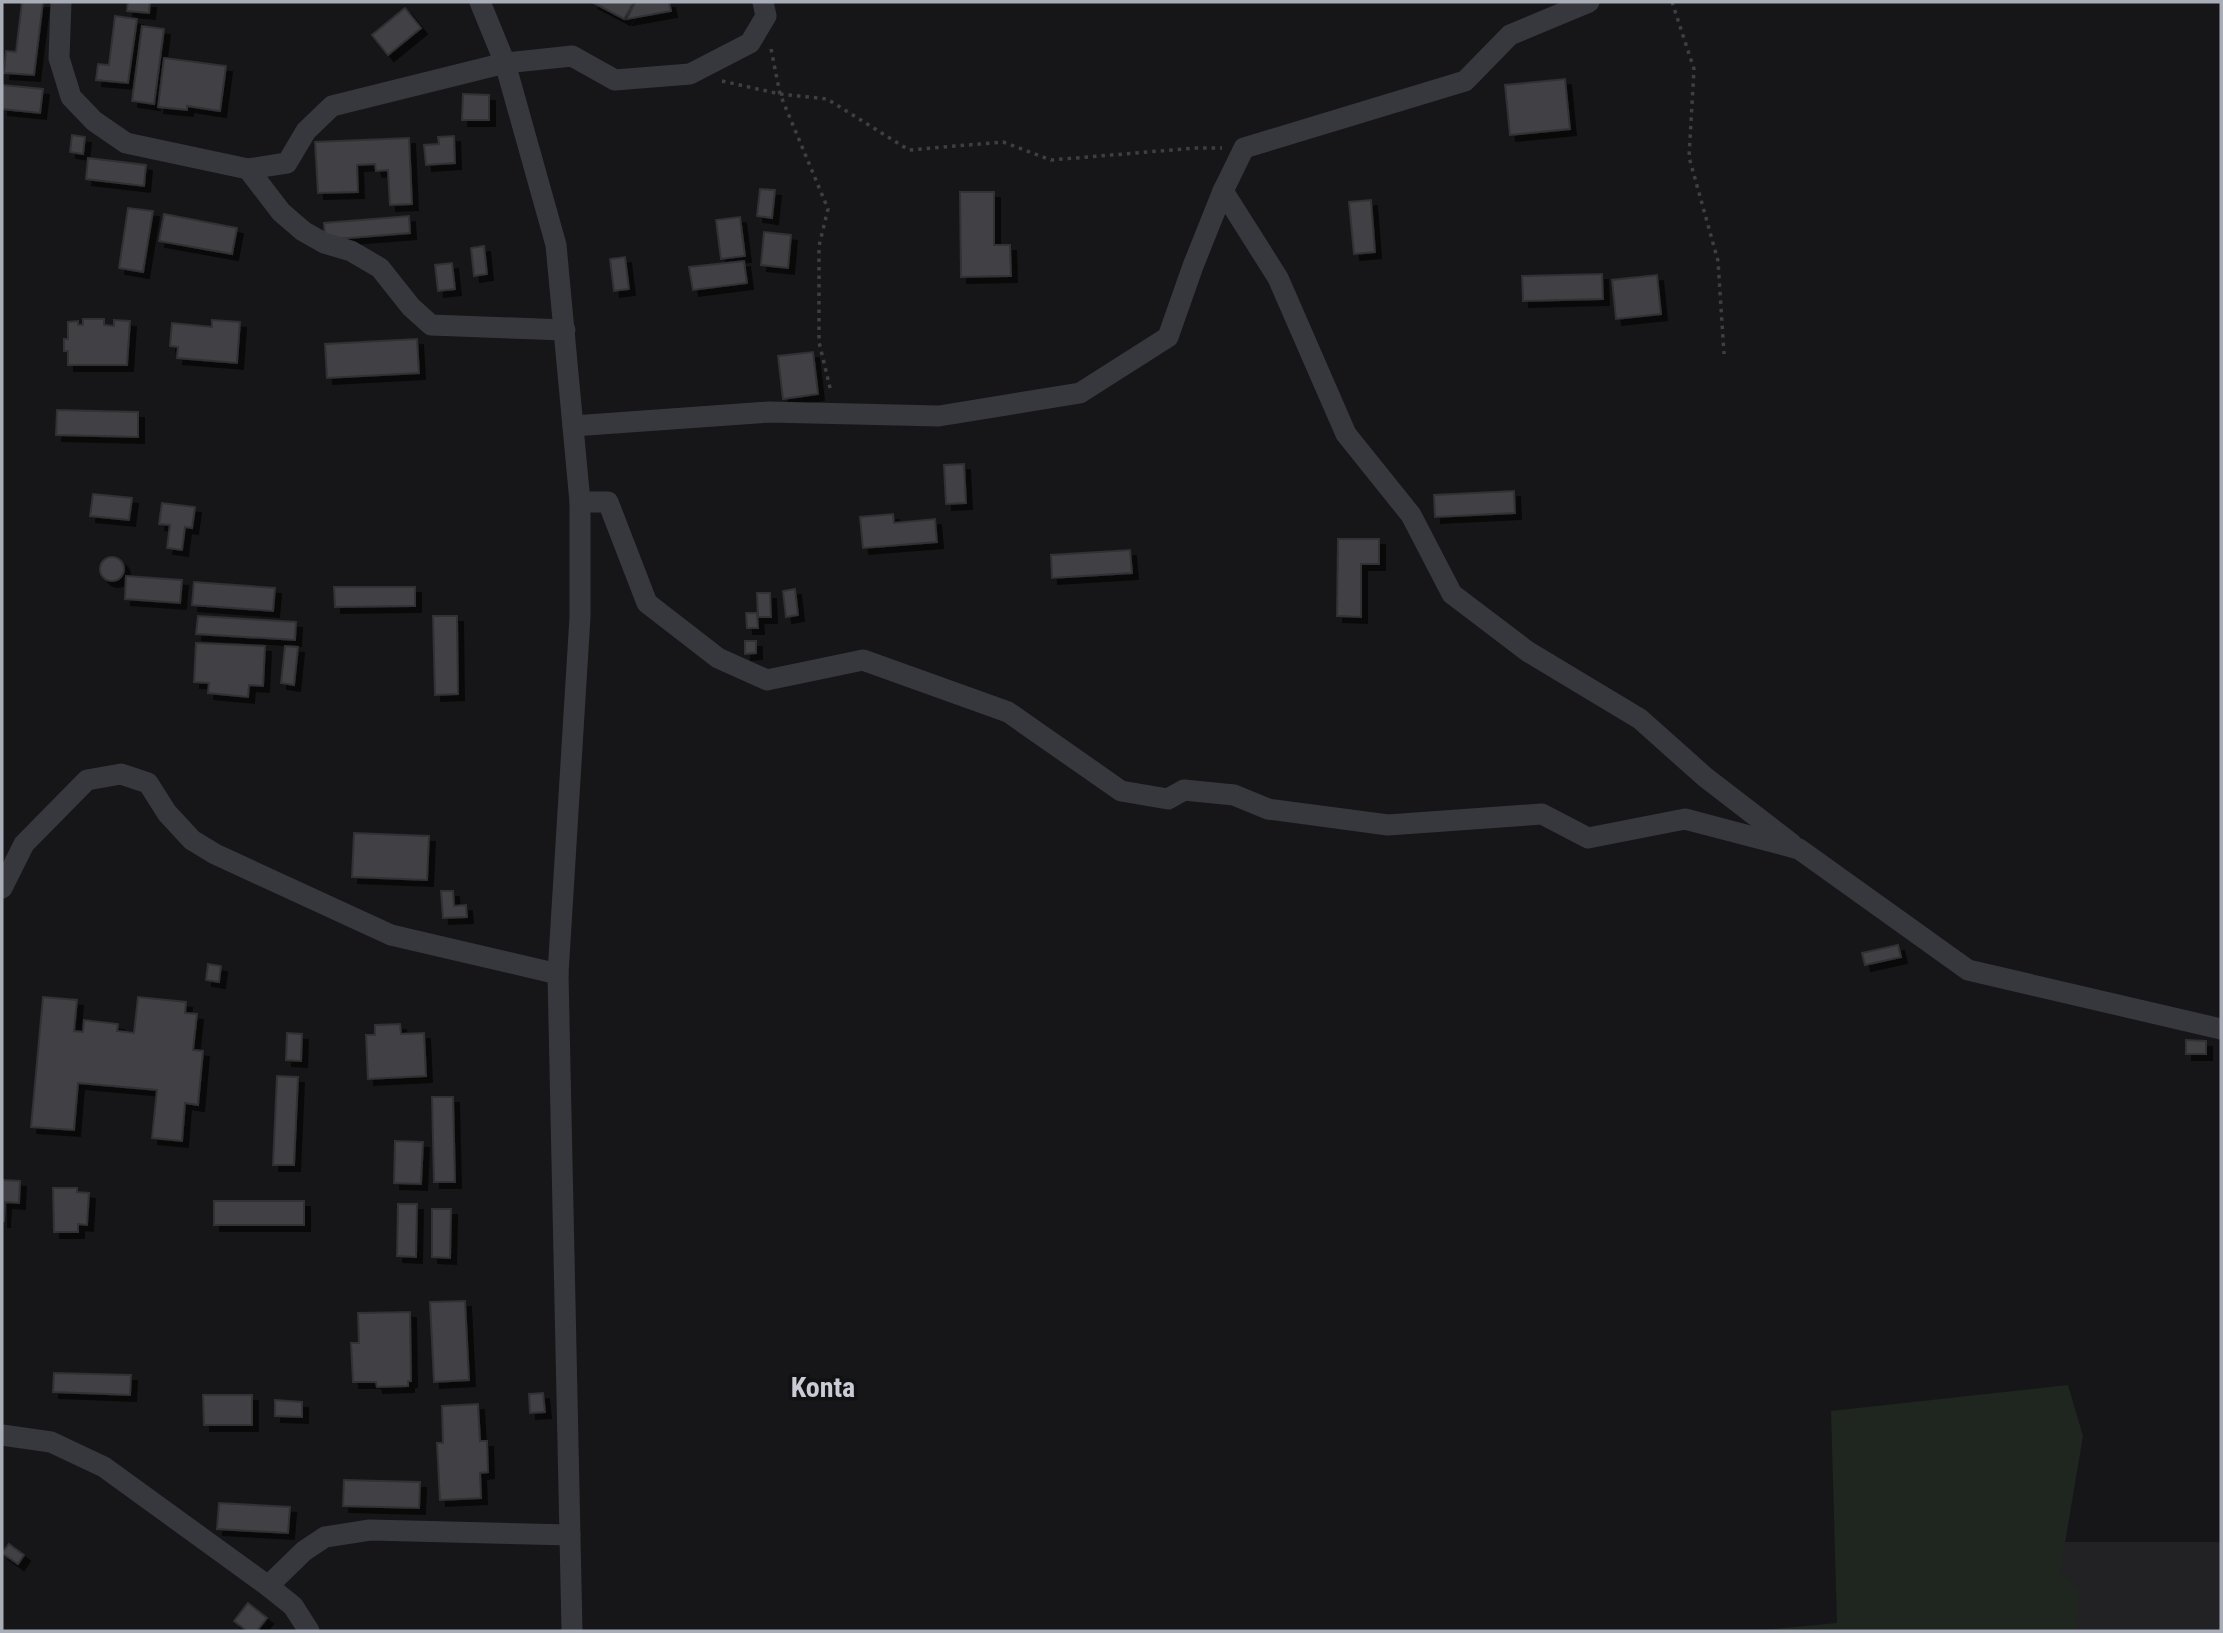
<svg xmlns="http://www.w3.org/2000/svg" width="2223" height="1633" font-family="'Roboto Condensed',sans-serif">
<defs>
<filter id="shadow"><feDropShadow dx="6" dy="6" stdDeviation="0" flood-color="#0009"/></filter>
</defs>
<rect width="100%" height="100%" fill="#161618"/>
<path fill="#222225" d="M1966 1542H2221V1631H1965Z"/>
<path fill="#1e261f" d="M2068 1385 2083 1436 2060 1573 2079 1592 2076 1631H1753L1837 1623 1831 1411Z"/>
<g fill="#404145" stroke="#303034" stroke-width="2" filter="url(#shadow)">
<path d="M22 2H43L34 75 4 73 6 51 16 52Z"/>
<path d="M128 2H150L149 13 127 11Z"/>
<path d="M592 2H634L624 19Z"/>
<path d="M635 2H669L671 11 627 19Z"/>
<path d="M405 8 421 28 388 55 372 35Z"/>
<path d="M115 16 137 19 128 83 96 80 98 64 109 65Z"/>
<path d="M142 26 164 29 154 104 132 101Z"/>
<path d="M164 58 226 66 220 111 187 106V110L158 107Z"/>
<path d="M1565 79 1570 129 1510 135 1505 85Z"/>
<path d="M2 85 43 89 40 113 2 109Z"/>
<path d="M463 94 489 95V120H462Z"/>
<path d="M72 135 85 137 83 154 70 152Z"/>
<path d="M454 136 455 163 426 165 424 145 439 144 438 137Z"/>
<path d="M409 138 412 204 390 205 388 170 376 171 375 164 357 165 358 192 318 193 315 142Z"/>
<path d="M88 158 146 165 144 186 86 179Z"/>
<path d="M760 189 775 190 772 218 757 216Z"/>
<path d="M960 192H994V245H1010L1011 276 961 277Z"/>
<path d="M1371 200 1375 252 1354 254 1349 202Z"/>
<path d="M128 208 153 211 143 272 119 268Z"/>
<path d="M164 214 237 228 232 254 159 241Z"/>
<path d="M409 216 410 233 325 240 324 223Z"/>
<path d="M740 217 745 256 721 259 716 220Z"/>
<path d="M764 232 791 235 788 268 761 265Z"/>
<path d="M484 246 487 274 474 276 471 248Z"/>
<path d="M625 257 629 289 614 291 610 259Z"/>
<path d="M744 261 747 283 693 290 689 267Z"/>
<path d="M452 263 455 289 438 291 435 265Z"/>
<path d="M1602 274 1603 299 1523 301 1522 276Z"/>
<path d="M1657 275 1661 314 1616 319 1612 280Z"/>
<path d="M83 319H104V325L114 326V320L130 321 127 365H68V351H64V339H68V322L78 321V325H83Z"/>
<path d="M212 320 240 322 237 363 177 358 178 347 170 346 172 323 212 327Z"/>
<path d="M417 339 419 373 327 378 325 344Z"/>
<path d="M813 352 818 394 783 399 778 356Z"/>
<path d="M57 410 138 412V437L56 435Z"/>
<path d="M964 464 966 503 946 504 944 465Z"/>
<path d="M1514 491 1515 513 1435 517 1434 495Z"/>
<path d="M93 494 132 498 129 520 90 516Z"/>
<path d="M162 503 195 507 192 528 185 527 182 550 167 548 170 525 159 524Z"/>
<path d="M893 514 894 523 935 519 937 542 863 548 860 517Z"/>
<path d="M1338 539H1379V564H1361V617L1337 616Z"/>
<path d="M1130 550 1132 573 1052 578 1051 555Z"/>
<circle cx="112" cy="569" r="12"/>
<path d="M126 576 182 580 180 603 125 599Z"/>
<path d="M194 582 275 588 273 611 192 605Z"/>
<path d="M334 587H415V606L335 607Z"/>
<path d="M795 589 798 615 786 617 783 591Z"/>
<path d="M757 593H770L771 617H758Z"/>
<path d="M746 613H757L758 628H747Z"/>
<path d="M198 616 296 622 295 640 196 634Z"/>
<path d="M433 616H457L458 694 435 695Z"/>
<path d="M745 641H756V653L745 654Z"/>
<path d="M196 643 265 646 263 686 249 685 248 697 208 693 209 683 194 682Z"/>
<path d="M285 646 298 647 294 685 281 683Z"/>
<path d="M354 833 429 836 427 880 352 877Z"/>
<path d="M441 891H453L454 906 466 905 467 917 443 918Z"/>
<path d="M1898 945 1901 957 1865 965 1862 953Z"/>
<path d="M208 964 221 966 219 982 206 980Z"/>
<path d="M43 997 77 1000 74 1031 83 1032 84 1020 118 1024 117 1031 134 1033 138 997 186 1002 185 1013 197 1014 193 1050 203 1051 198 1105 185 1103 182 1141 152 1138 157 1090 78 1083 74 1130 31 1127Z"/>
<path d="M400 1024 401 1034 424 1033 426 1076 368 1079 366 1035H375V1025Z"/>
<path d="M287 1033 302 1034 301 1061 286 1060Z"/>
<path d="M2186 1040 2206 1041V1054H2186Z"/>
<path d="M277 1076 298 1077 294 1165H273Z"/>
<path d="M432 1097H453L455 1182H434Z"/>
<path d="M395 1141 423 1142 421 1184 394 1183Z"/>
<path d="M2 1180 20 1181 19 1203 5 1202 4 1221H2Z"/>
<path d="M53 1188H77V1192L89 1193 87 1225 78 1224V1232H54Z"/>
<rect x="214" y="1201" width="90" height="24"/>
<path d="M398 1204H417L416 1257 397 1256Z"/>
<path d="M432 1209H451L450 1258 432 1257Z"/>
<path d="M465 1301 469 1380 434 1382 430 1302Z"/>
<path d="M410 1312 411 1381H408V1386L377 1387 376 1382H353L351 1343H359L358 1313Z"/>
<path d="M54 1373 131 1375 130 1395 53 1392Z"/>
<path d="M543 1393 545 1412 530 1413 529 1394Z"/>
<path d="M203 1395H252V1425H204Z"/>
<path d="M275 1400 302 1402V1417L275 1416Z"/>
<path d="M478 1404 480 1441H487L488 1472 480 1473 481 1498 440 1500 437 1443H443L442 1406Z"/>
<path d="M344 1480 420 1482 419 1508 343 1506Z"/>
<path d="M219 1503 290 1507 288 1533 217 1529Z"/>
<path d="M9 1544 24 1555 18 1564 2 1553Z"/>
<path d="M248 1603 267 1618 257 1631H247L234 1621Z"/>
</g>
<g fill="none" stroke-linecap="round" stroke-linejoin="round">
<g stroke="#3d3f44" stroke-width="3.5" stroke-dasharray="3.5 5" stroke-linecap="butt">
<path d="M1672 2 1694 69 1689 157 1718 261 1724 354"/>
<path d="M771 49 780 94 828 209 819 246V342L831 392"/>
<path d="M722 81 780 94 827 99 909 150 1003 142 1051 160 1196 148H1222"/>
</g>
<g stroke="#37383d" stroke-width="21">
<path d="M61 2 59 58 71 97 94 121 126 143 248 169 281 212 303 231 324 243 351 251 380 268 411 307 431 325 565 330"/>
<path d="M480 2 505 63 556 245 580 502V617L558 974 572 1631"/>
<path d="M248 169 287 163 306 131 332 106 505 63 572 56 615 80 690 74 750 43 766 16 763 2"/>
<path d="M1223 191 1278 278 1346 434 1411 515 1452 594 1527 651 1640 719 1705 777 1792 844"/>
<path d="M573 426 769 412 939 416 1080 393 1168 337 1193 266 1223 191 1244 148 1465 81 1510 35 1589 2"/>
<path d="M580 502H608L647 603 718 658 767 680 863 660 1008 712 1121 791 1168 799 1184 790 1234 795 1268 809 1388 825 1542 814 1588 838 1685 819 1799 849 1968 970 2221 1029"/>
<path d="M2 888 24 844 87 780 121 774 148 783 167 813 192 840 215 854 391 935 558 974"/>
<path d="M2 1435 51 1442 104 1467 268 1586 293 1606 309 1631"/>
<path d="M268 1586 304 1551 325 1537 370 1530 570 1535"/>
</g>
</g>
<g text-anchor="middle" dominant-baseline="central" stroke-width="7" stroke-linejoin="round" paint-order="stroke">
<g font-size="28" font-weight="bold" fill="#c9ccd4" stroke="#111113">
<text x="823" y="1387">Konta</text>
</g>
</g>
<rect width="2223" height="1633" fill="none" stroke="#a8adb8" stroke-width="7"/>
</svg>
